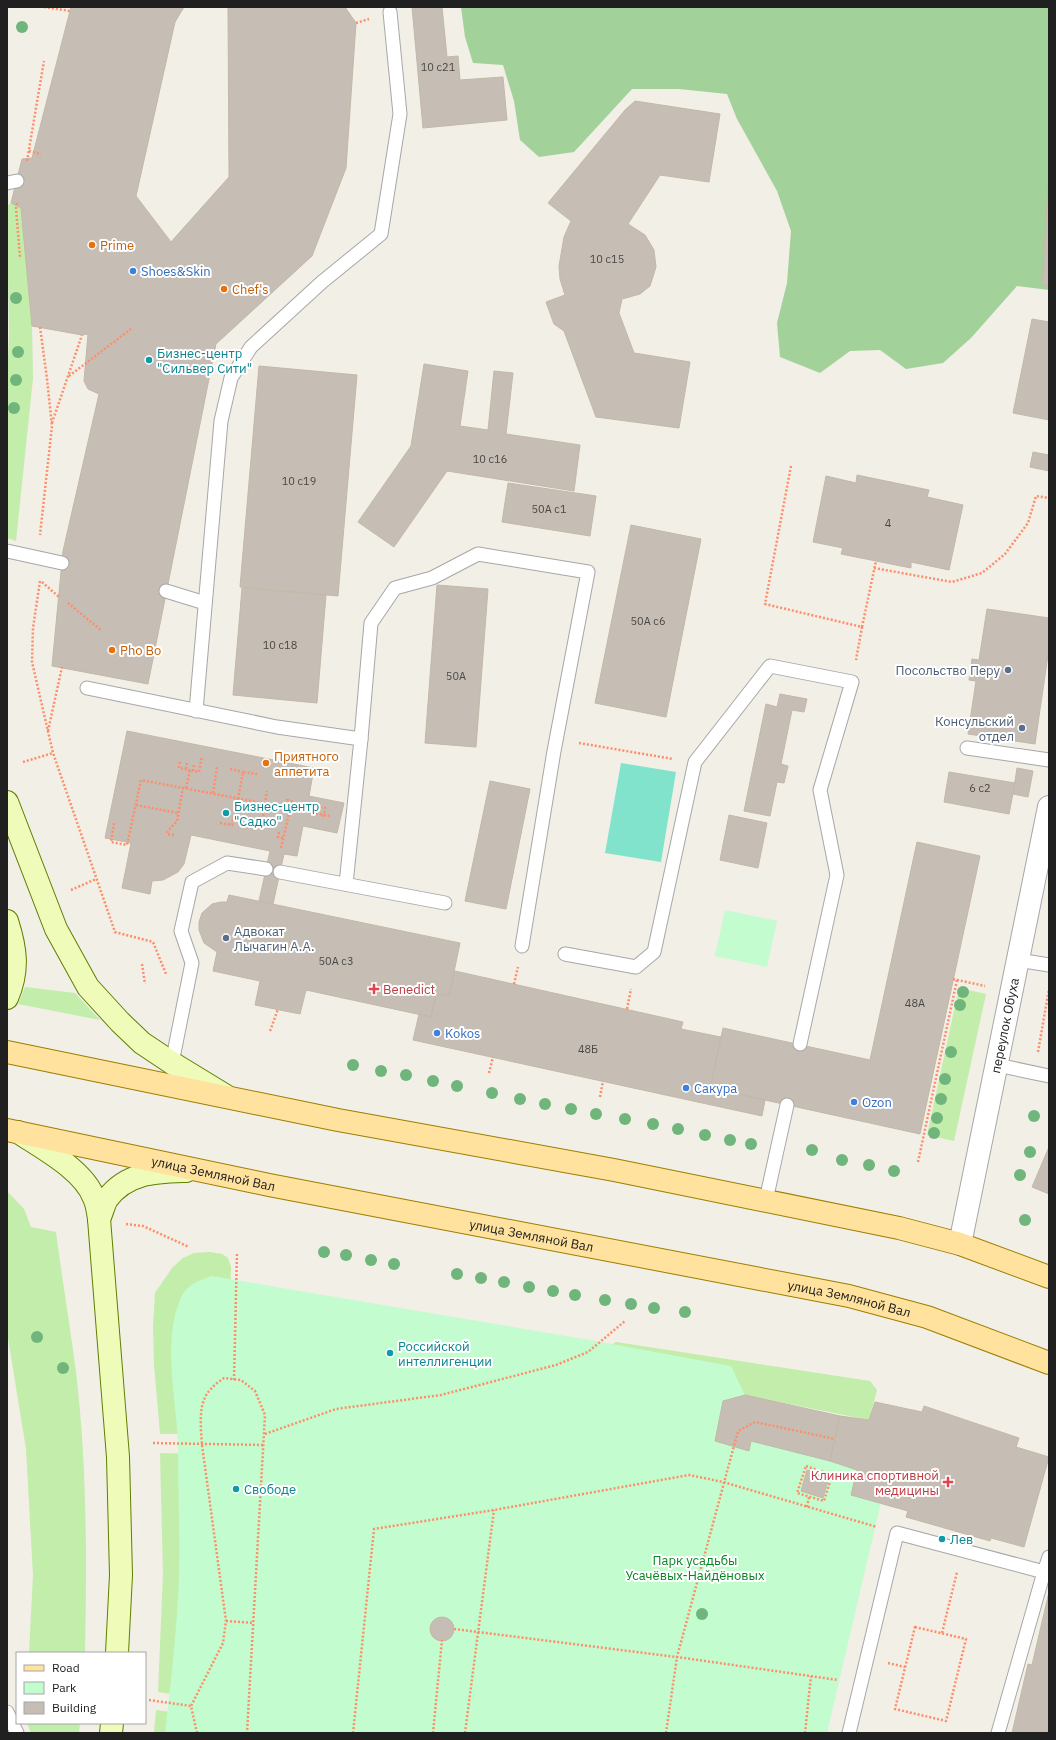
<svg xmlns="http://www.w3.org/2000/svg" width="1056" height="1740" font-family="'IBM Plex Sans',sans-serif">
<rect width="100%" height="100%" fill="#f1efe6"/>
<g fill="#c2edaa">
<path d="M11 203 21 208 32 326 33 378 16 541 7 538V379L9 335 7 206Z"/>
<path d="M25 987 75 993 100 1020 18 1004Z"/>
<path d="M959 988 986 994 954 1141 927 1135Z"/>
<path d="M7 1191 24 1209 31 1227 56 1232C62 1279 70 1325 76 1372 87 1465 87 1560 85 1653H29L33 1575 26 1449 7 1332Z"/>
<path d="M210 1252 222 1254 228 1258 231 1267 228 1371 195 1434H160L154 1364 153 1328 155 1293 172 1268 183 1258 194 1253Z"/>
<path d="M616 1342 870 1381 877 1390 869 1420 745 1395 258 1733 592 1356Z"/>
<path d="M160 1453 195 1454 177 1695 158 1692 163 1574Z"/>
<path d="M156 1710 178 1713 192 1733H154Z"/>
<path d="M27 1723H80L79 1733H31Z"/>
</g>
<path fill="#a2d299" d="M461 7H1049V290L1017 286 971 338 943 363 906 369 880 350 850 351 820 373 780 357 777 323 787 283 791 231 777 191 737 119 727 94 679 89H632L574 152 539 157 520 140 514 101 503 65 473 63 465 37Z"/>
<g fill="#c2fccf">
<path d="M725 910 777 921 767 967 715 956Z"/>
<path d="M212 1276 601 1342 731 1366 745 1395 840 1416 830 1461 857 1470 851 1495 881 1502 827 1733H165C171 1681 177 1629 179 1576 180 1533 178 1490 178 1447 177 1401 163 1350 178 1305 184 1286 194 1282 212 1276Z"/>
</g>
<path fill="#81e3cb" d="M621 763 676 772 661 862 605 853Z"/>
<g fill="#c6beb5" stroke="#c3b8a7">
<path d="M71 7H184L175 22 136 196 171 242 229 177 228 7H345L356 23 346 168 312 256 216 344 148 684 52 666 63 551 99 394 88 389 84 381 88 334 82 335 32 326 21 208 11 203 22 159 32 158Z"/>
<path d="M412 7H442L447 57 458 56 460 80 503 77 507 120 423 128Z"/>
<path d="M635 101 720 114 709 182 660 175 628 224 645 235 654 250 656 267 650 286 640 294 622 299 619 313 634 353 690 362 679 428 596 417 564 331 554 324 546 302 565 295 560 279 559 266 564 237 571 221 548 203 625 110Z"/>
<path d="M1049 170V285H1042Z"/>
<path d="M1032 319 1049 322V420L1013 413Z"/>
<path d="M424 364 468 371 460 426 488 430 494 371 513 373 506 434 580 445 574 491 447 471 394 547 358 522 411 446Z"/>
<path d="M259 366 357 375 338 596 240 587Z"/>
<path d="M1033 452 1049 455V471L1030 467Z"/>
<path d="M857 475 929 490 927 497 963 505 949 570 911 562V568L841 554 843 548 813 542 826 476 856 483Z"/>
<path d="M508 483 596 496 590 536 502 522Z"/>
<path d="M631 525 701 539 666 717 595 703Z"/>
<path d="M437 585 488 589 476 747 425 743Z"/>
<path d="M242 588 326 595 317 703 233 695Z"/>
<path d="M987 609 1049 618V648L1035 744 968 734 976 681 969 680 972 659 979 660Z"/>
<path d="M780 694 807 699 804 712 792 710 781 764 788 766 784 783 777 782 770 816 744 811 766 704 777 707Z"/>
<path d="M127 731 314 768 309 796 344 803 337 833 303 826 297 856 284 854 273 904 259 901 270 851 191 835 184 864 178 872 163 880 152 881 150 894 122 888 131 843 105 838Z"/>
<path d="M1017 768 1033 771 1028 797 1013 794Z"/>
<path d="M949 772 1015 783 1009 814 944 802Z"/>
<path d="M490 781 530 789 506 909 465 901Z"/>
<path d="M729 815 767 823 758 868 720 860Z"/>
<path d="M917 842 980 856 920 1134 710 1088 723 1028 870 1060Z"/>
<path d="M229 895 460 943 449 996 436 994 431 1017 306 990 300 1014 255 1005 260 981 213 971 217 952 204 943 199 930V922L202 913 212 904 221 902H227Z"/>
<path d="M455 971 683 1022 681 1029 721 1037 710 1088 765 1100 762 1116 413 1040 419 1014 431 1017 436 994 449 996Z"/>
<path d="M1049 1147V1194L1032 1187Z"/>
<path d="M745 1395 840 1416 830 1461 751 1441 749 1451 715 1441 723 1401Z"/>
<path d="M875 1402 922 1412 924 1406 1019 1438 1016 1447 1049 1457 1024 1547 991 1538 990 1541 906 1517 908 1511 851 1495 857 1470 830 1461 840 1416 869 1420Z"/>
<path d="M807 1470 829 1477 823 1498 801 1491Z"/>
<path d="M1049 1592V1733H1012L1028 1664 1032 1665Z"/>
<circle cx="442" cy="1629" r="12"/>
</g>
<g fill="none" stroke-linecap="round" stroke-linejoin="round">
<defs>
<g id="lane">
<path d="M7 183 17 181"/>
<path d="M7 551 62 563"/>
<path d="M166 591 205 603"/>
<path d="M87 688 277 727 361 739 371 623 395 588 432 578 478 554 588 572 554 751 522 946"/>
<path d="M196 711 221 421 231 378 251 347 322 282 381 234 400 114 390 12"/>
<path d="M967 748 1049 760"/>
<path d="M280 872 445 903"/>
<path d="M346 884 361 739"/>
<path d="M565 954 636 967 654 952 695 762 770 666 852 682 820 790 837 875 800 1044"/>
<path d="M1018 960 1049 965"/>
<path d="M172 1063 192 963 181 931 192 882 227 863 266 869"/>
<path d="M997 1065 1049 1076"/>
<path d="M766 1200 787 1105"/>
<path d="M7 1712 17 1733"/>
<path d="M849 1733 897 1533 1044 1572 1049 1557"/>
<path d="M998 1733 1044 1572"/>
</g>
<g id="street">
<path id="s1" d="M960 1244 1049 807"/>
</g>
<g id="secondary">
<path d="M7 802 56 929 88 987 120 1022 142 1043 172 1063 226 1096"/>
<path d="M7 921C16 949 19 970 7 998"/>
<path d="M18 1132C42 1148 84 1170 94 1198 97 1204 98 1212 99 1219L118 1457 121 1575 117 1653"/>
<path d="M99 1219C102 1213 104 1204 107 1199 127 1172 156 1172 186 1171"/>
<path d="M111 1733 112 1723"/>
</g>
<g id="primary">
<path d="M7 1052 338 1120 614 1170 899 1228 960 1244 1049 1277"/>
<path id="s2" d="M7 1130 269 1185 849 1296 927 1317 1049 1363"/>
</g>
</defs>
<use href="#lane" stroke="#a7a7a7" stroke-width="15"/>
<use href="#street" stroke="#a7a7a7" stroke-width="24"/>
<use href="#secondary" stroke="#5f7e00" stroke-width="24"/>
<use href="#primary" stroke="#9c7e00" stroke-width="24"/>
<g stroke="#ff8d69" stroke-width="2.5" stroke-dasharray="2 2" stroke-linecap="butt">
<path d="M44 7 70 11"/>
<path d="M356 23 369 19"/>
<path d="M29 151 41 154"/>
<path d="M27 161 44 61"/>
<path d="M17 203 16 208 20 257"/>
<path d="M40 327 47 379 52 426 40 535"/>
<path d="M69 376 131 329"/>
<path d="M52 423 82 335"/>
<path d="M791 466 765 604 862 627 856 660"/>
<path d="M874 568 952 582 982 573 1005 554 1028 523 1036 496 1049 498"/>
<path d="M40 581 33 628 32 662 53 753 115 932 153 942 166 974"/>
<path d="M42 582 59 597"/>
<path d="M68 603 101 630"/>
<path d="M862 627 876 561"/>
<path d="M48 731 62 667"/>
<path d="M579 743 673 759"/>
<path d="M23 762 53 753"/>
<path d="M180 762 179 768 190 770"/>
<path d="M186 769 187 763"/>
<path d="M230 769 243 772"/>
<path d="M193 771 194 765"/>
<path d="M186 788 190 770 199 772 202 756"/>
<path d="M213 793 217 767"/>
<path d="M238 799 243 772 257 774"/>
<path d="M265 804 267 791"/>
<path d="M136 805 178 813"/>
<path d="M320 807 325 808 323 819"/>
<path d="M286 808 287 800 294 802"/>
<path d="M263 816 266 804"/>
<path d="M114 823 111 842 127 845 141 780 330 816"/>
<path d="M220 823 232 825 237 798"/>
<path d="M279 832 278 837 284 838"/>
<path d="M174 835 167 834 168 831 177 821 183 788"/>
<path d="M281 848 290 809"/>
<path d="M71 890 96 879"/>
<path d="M142 964 145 984"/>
<path d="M953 979 985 986"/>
<path d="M514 984 518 967"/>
<path d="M627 1009 631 989"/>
<path d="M270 1031 278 1009"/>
<path d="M1038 1052 1049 989"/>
<path d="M489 1073 493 1057"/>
<path d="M600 1097 603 1081"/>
<path d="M918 1162 957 980"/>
<path d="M126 1224 143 1226 189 1247"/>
<path d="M234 1380 237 1252"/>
<path d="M265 1434 336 1409 441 1395 556 1365 588 1352 625 1321"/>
<path d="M153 1443 264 1445"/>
<path d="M806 1466 832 1475 824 1501 797 1493Z"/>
<path d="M807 1507 809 1497"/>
<path d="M226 1621 254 1623"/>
<path d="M915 1627 966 1639 946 1721 895 1709Z"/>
<path d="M454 1629 677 1657 838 1680"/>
<path d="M942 1633 957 1572"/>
<path d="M888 1663 905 1667"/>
<path d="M149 1700 191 1706"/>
<path d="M197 1733 191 1706 223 1643 226 1621 202 1445C201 1427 197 1401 212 1388 215 1384 220 1381 224 1378L241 1380 255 1391 265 1415 247 1733"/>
<path d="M353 1733 374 1529 494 1510 689 1475 723 1482 877 1527"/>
<path d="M433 1733 442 1640"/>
<path d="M465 1733 494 1510"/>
<path d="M666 1733 677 1657 738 1431 755 1422 835 1439"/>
<path d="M805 1733 811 1676"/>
</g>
<use href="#lane" stroke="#fff" stroke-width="13"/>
<use href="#street" stroke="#fff" stroke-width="22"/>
<use href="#secondary" stroke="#effcb9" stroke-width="22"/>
<use href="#primary" stroke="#ffe29d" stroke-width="22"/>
</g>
<g fill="#70b57b">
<circle cx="22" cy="27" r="6"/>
<circle cx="16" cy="298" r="6"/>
<circle cx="18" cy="352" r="6"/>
<circle cx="16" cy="380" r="6"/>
<circle cx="14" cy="408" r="6"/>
<circle cx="963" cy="992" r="6"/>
<circle cx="960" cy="1005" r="6"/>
<circle cx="951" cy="1052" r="6"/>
<circle cx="353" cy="1065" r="6"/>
<circle cx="381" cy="1071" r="6"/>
<circle cx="406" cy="1075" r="6"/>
<circle cx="945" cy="1079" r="6"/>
<circle cx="433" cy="1081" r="6"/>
<circle cx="457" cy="1086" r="6"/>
<circle cx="492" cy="1093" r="6"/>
<circle cx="520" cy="1099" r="6"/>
<circle cx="941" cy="1099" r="6"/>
<circle cx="545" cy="1104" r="6"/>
<circle cx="571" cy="1109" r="6"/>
<circle cx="596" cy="1114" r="6"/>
<circle cx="1034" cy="1116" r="6"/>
<circle cx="937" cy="1118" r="6"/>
<circle cx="625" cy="1119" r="6"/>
<circle cx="653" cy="1124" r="6"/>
<circle cx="678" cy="1129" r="6"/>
<circle cx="934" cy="1133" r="6"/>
<circle cx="705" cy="1135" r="6"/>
<circle cx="730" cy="1140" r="6"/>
<circle cx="751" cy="1144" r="6"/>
<circle cx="812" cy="1150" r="6"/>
<circle cx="1030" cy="1152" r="6"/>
<circle cx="842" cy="1160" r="6"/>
<circle cx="869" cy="1165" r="6"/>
<circle cx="894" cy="1171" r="6"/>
<circle cx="1020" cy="1175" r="6"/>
<circle cx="1025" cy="1220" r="6"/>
<circle cx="324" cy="1252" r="6"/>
<circle cx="346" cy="1255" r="6"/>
<circle cx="371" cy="1260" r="6"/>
<circle cx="394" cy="1264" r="6"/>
<circle cx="457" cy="1274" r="6"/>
<circle cx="481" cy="1278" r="6"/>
<circle cx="504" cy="1282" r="6"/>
<circle cx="529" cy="1287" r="6"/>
<circle cx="553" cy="1291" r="6"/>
<circle cx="575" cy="1295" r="6"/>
<circle cx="605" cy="1300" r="6"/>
<circle cx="631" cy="1304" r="6"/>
<circle cx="654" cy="1308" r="6"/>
<circle cx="685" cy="1312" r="6"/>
<circle cx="37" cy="1337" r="6"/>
<circle cx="63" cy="1368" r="6"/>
<circle cx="702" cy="1614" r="6"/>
</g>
<g fill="#e8710a" stroke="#fff" stroke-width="1.5">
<circle cx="92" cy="245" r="4"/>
<circle cx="224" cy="289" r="4"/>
<circle cx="112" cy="650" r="4"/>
<circle cx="266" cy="763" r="4"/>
</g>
<g fill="#3f7fe0" stroke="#fff" stroke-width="1.5">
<circle cx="133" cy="271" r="4"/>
<circle cx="437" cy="1033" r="4"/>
<circle cx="686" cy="1088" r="4"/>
<circle cx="854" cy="1102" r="4"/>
</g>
<g fill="#0f9aa8" stroke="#fff" stroke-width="1.5">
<circle cx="149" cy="360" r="4"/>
<circle cx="226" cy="813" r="4"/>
<circle cx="390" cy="1353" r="4"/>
<circle cx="236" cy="1489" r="4"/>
<circle cx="942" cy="1539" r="4"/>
</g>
<g fill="#5c6f8a" stroke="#fff" stroke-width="1.5">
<circle cx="1008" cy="670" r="4"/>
<circle cx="1022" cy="728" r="4"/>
<circle cx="226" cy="938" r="4"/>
</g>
<g fill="#e0444e" stroke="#fff" stroke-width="1.5">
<path d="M372 983h4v4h4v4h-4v4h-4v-4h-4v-4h4z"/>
<path d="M946 1476h4v4h4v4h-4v4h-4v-4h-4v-4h4z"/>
</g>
<g text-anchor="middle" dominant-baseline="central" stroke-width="4" stroke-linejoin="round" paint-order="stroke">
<g font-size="11" fill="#4a4845">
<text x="438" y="67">10 с21</text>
<text x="607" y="259">10 с15</text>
<text x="490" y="459">10 с16</text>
<text x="299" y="481">10 с19</text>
<text x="549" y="509">50А с1</text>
<text x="888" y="523">4</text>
<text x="648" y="621">50А с6</text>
<text x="280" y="645">10 с18</text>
<text x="456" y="676">50А</text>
<text x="980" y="788">6 с2</text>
<text x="336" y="961">50А с3</text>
<text x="915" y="1003">48А</text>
<text x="588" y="1049">48Б</text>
</g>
<g font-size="13" fill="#c56008" stroke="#fff" text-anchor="start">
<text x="100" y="245">Prime</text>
<text x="232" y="289">Chef's</text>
<text x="120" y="650">Pho Bo</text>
<text x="274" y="756">Приятного<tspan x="274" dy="15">аппетита</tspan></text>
</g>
<g font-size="13" fill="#366cbe" stroke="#fff" text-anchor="start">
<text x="141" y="271">Shoes&amp;Skin</text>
<text x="445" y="1033">Kokos</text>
<text x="694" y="1088">Сакура</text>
<text x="862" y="1102">Ozon</text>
</g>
<g font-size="13" fill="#0d838f" stroke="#fff" text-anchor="start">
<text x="157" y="353">Бизнес-центр<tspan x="157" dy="15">"Сильвер Сити"</tspan></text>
<text x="234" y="806">Бизнес-центр<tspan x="234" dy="15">"Садко"</tspan></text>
<text x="398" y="1346">Российской<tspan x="398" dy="15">интеллигенции</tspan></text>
<text x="244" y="1489">Свободе</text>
<text x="950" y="1539">Лев</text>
</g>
<g font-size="13" fill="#4e5e75" stroke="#fff" text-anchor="end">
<text x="1000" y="670">Посольство Перу</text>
<text x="1014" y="721">Консульский<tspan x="1014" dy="15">отдел</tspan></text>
<text x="234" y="931" text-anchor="start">Адвокат<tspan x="234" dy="15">Лычагин А.А.</tspan></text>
</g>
<g font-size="13" fill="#be3a42" stroke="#fff" text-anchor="start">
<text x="383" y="989">Benedict</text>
<text x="939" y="1475" text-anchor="end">Клиника спортивной<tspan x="939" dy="15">медицины</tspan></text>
</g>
<g font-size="13" fill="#202020" stroke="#fff">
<text stroke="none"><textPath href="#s1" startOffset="223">переулок Обуха</textPath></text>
<text stroke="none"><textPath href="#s2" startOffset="211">улица Земляной Вал</textPath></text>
<text stroke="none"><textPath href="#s2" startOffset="535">улица Земляной Вал</textPath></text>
<text stroke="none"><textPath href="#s2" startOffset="859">улица Земляной Вал</textPath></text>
</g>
<g font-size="13" fill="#078523" stroke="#fff">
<text x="695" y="1560">Парк усадьбы<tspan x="695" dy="15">Усачёвых-Найдёновых</tspan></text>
</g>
</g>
<rect width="1056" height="1740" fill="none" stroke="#202020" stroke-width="16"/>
<rect x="16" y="1652" width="130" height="72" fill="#ffffff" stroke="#a6a6a6"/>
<rect x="24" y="1665" width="20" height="6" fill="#ffe29d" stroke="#a6a6a6"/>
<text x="52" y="1672" font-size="12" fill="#202020">Road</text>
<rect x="24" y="1682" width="20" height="12" fill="#c2fccf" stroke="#a6a6a6"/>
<text x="52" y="1692" font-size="12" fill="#202020">Park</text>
<rect x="24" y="1702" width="20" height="12" fill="#c6beb5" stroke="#a6a6a6"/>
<text x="52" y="1712" font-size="12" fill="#202020">Building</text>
</svg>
